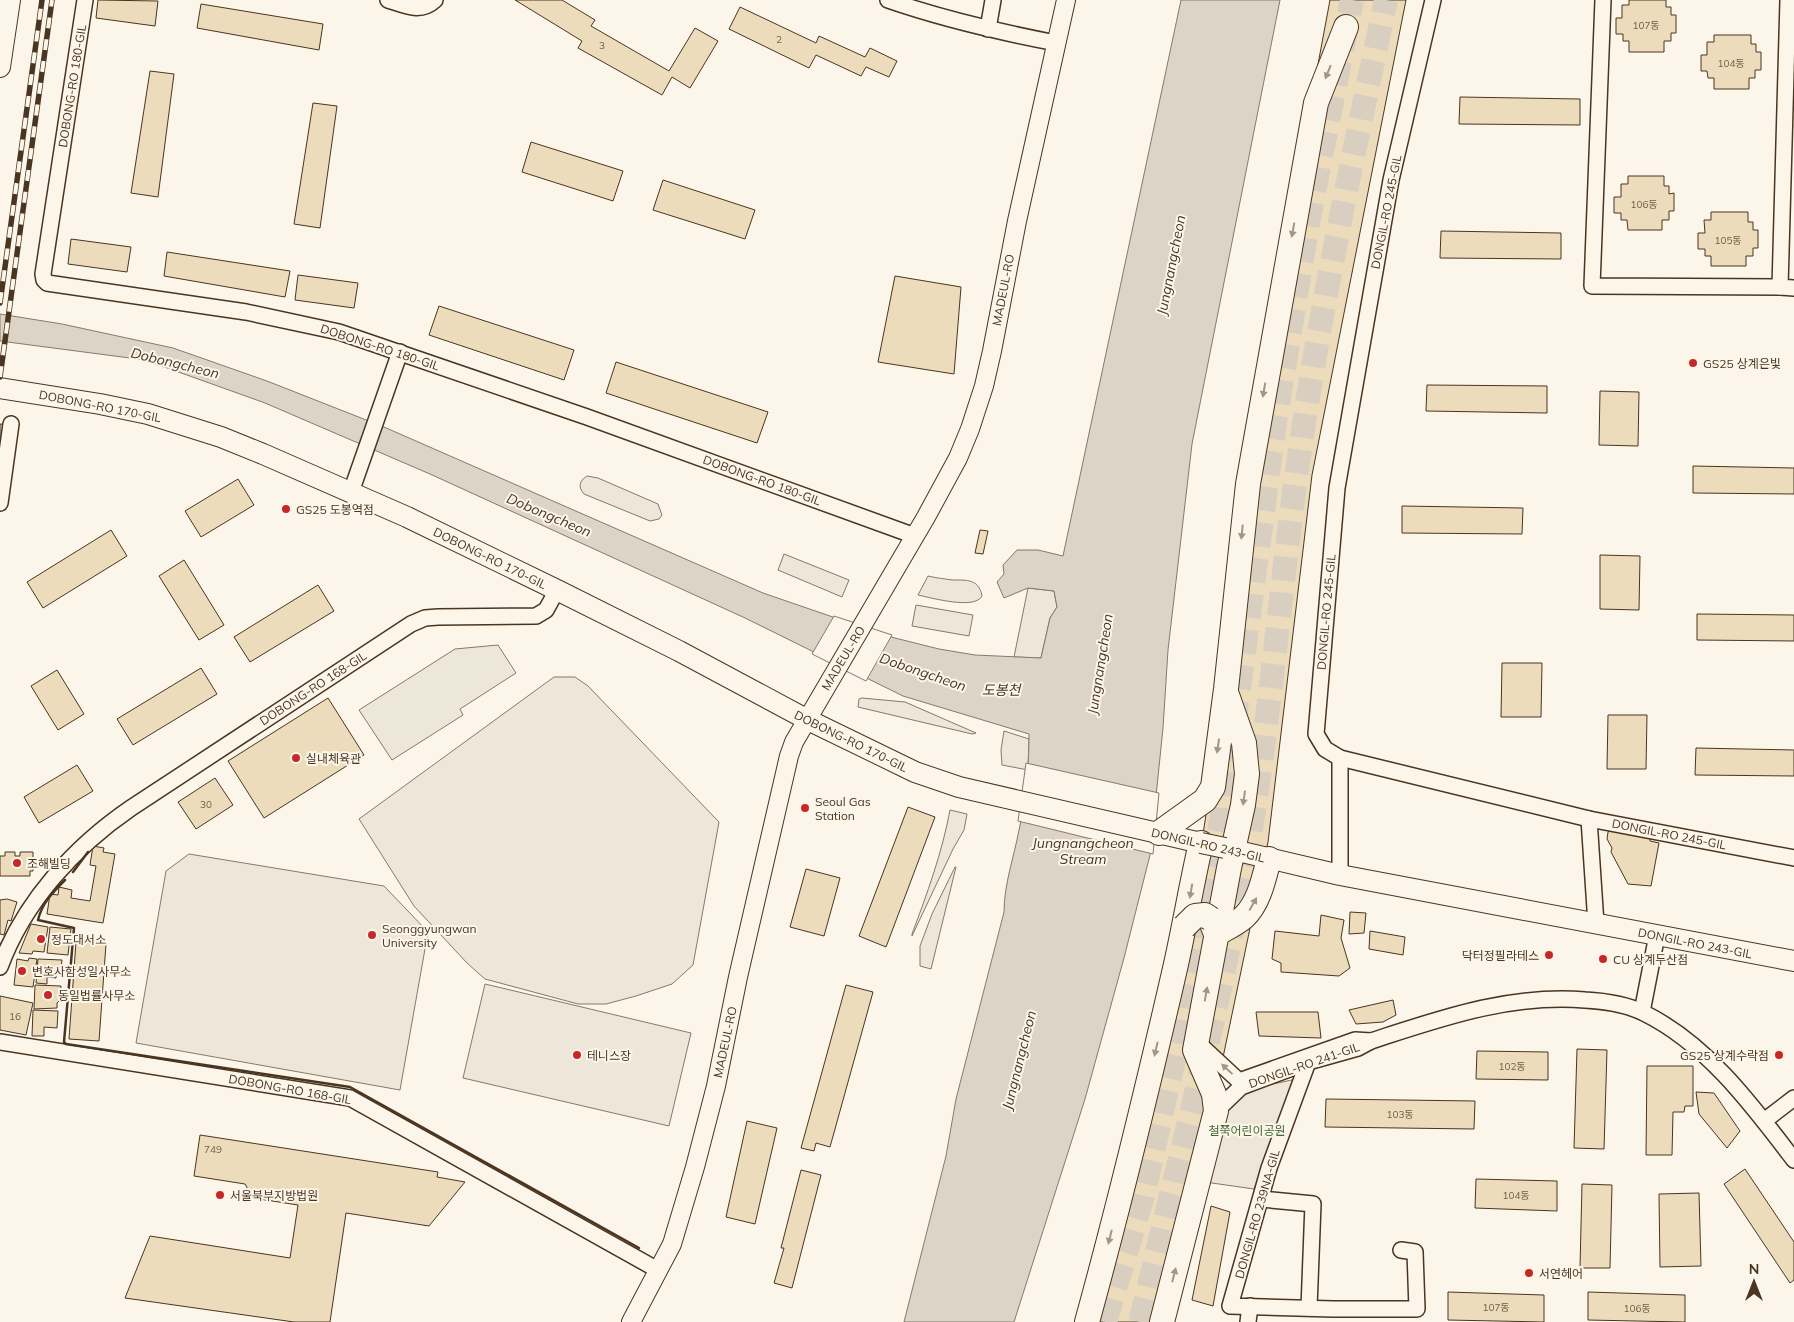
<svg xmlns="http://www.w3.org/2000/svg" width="1794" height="1322" font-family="Mulish,'Noto Sans KR',sans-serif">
<rect width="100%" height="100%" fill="#fbf6e9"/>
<g fill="#ede6d9" stroke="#887966">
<path d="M587 476 598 478 658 504 662 515 659 519 650 521 584 494C578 487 579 481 587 476Z"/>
<path d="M784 554 849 580 842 597 778 570Z"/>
<path d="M928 576C936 578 945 579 953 580 967 580 979 579 982 596 975 610 932 598 918 595Z"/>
<path d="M1028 588 1054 591 1057 607 1050 618 1041 658 1014 657Z"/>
<path d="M554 677H575L588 686 719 822 693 965 672 984 636 996 606 1004H578L485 979 467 963 414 906 359 819Z"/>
<path d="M862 698 905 702 976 733 972 734 858 707 859 699Z"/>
<path d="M1004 731 1029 739 1028 770 1002 765 1001 750Z"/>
<path d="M950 810 967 814 964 830 953 849 912 936V934C927 894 942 853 950 810Z"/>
<path d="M189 854 384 886 428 932 400 1090 136 1043 166 871Z"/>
<path d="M955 867H956L931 969 920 966V946L932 914Z"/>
<path d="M485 984 691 1033 669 1126 463 1078Z"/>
<path d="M1296 1079 1254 1189 1205 1182 1222 1113 1246 1090Z"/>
</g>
<g fill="#ede7d9" stroke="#887966">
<path d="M916 605 973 615 969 636 912 626Z"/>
<path d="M498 645 516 673 460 709 463 715 392 760 359 710 455 649Z"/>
</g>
<path fill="#dcd4c6" stroke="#887966" d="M1181 0H1280L1192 444 1168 650 1163 728 1150 855 1124 958 1085 1099 1014 1322H904L946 1156 956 1099 1004 912C1004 884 1014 857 1019 830 1026 799 1029 766 1029 734L903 696 745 618 430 474 265 403 145 360 0 341V314L62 324 173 348 267 381 384 427 763 593 891 637 939 649 975 655 1041 658 1050 618 1057 607 1054 591 1028 588 1004 598 997 582 1004 574 1003 565 1017 550H1038L1063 556Z"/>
<g fill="#fbf6e9" stroke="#887966">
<path d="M834 616 892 635 866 681 812 654Z"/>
<path d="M1026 763 1159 793 1153 854 1018 821Z"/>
</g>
<g fill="#ecdcbc" stroke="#4a3520">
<path d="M98 0 158 1 155 26 96 18Z"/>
<path d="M515 0H562L595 20 591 26 669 71 695 28 718 41 690 88 672 77 662 95 578 48 582 41Z"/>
<path d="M1330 0H1406L1312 475 1268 842 1221 1067 1155 1322H1093L1198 866 1216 751 1279 273Z"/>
<path d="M1629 0H1666V7H1671V15H1676V33H1671V41H1664V52H1629V41H1623V34H1616V18H1622V5H1629Z"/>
<path d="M201 4 323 24 319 50 197 28Z"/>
<path d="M740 7 816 43 819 36 865 57 870 48 897 61 889 77 866 67 861 76 816 55 809 68 729 29Z"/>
<path d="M1714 35H1751V44H1756V52H1761V70H1755V78H1749V89H1714V78H1708L1707 71H1701V55H1707V42H1714Z"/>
<path d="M150 71 174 74 158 197 131 193Z"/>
<path d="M1460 97 1580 99V125L1459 124Z"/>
<path d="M313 103 337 106 320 228 294 224Z"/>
<path d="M531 142 623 171 613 201 522 172Z"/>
<path d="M1628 176H1664V186H1669V194L1674 193V211H1669V220H1662V230H1628L1627 220H1621V213H1614V197H1621V184H1628Z"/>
<path d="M663 180 755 210 745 239 653 210Z"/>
<path d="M1711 212H1748V222H1753V230H1758V248H1753V256H1746V266H1711V256H1705V249H1698V233H1705L1704 220H1711Z"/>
<path d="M1441 231 1561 233V259L1440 258Z"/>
<path d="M71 239 131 247 127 272 68 264Z"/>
<path d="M167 252 290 271 285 297 164 276Z"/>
<path d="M298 275 358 283 354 308 295 300Z"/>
<path d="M895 276 961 287 954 374 878 362Z"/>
<path d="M439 306 574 350 564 380 429 335Z"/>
<path d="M616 362 768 412 757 443 606 393Z"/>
<path d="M1427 385 1547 386V413L1426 411Z"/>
<path d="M1600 391 1639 392 1638 446 1599 445Z"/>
<path d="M0 424 8 425 0 482Z"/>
<path d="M1693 466 1794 468V494L1693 493Z"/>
<path d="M238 479 254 505 201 537 185 511Z"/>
<path d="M1402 506 1523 508 1522 534 1402 533Z"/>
<path d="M111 530 127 556 43 608 27 582Z"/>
<path d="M980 530 988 531 983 554 975 553Z"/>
<path d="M1600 555 1640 556 1639 610 1600 609Z"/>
<path d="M184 560 224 625 199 640 159 576Z"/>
<path d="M318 585 334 611 250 662 234 637Z"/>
<path d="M1697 614 1794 615V641L1697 640Z"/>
<path d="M1502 663H1542L1541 717H1501Z"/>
<path d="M201 668 217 694 133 745 117 719Z"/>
<path d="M57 670 84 714 58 730 31 686Z"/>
<path d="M328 698 364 755 264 818 228 761Z"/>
<path d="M1608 715H1647L1646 769H1607Z"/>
<path d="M1696 748 1794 750V776L1695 775Z"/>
<path d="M77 765 93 791 39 823 24 797Z"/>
<path d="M215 778 233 805 196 829 178 802Z"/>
<path d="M908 807 935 817 886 947 859 936Z"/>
<path d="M1611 830 1650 838V841L1659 843 1651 886 1628 884 1611 852 1612 848 1607 839 1608 832Z"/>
<path d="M93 846 104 848 103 852 115 854 103 923 47 914 50 894 58 895 59 887 72 890 71 898 90 901 96 866 90 865Z"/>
<path d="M5 852H15V856H20V852H33V871H30V876H0V856H5Z"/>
<path d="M806 869 840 878 824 936 790 927Z"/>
<path d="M7 899 17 902 11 921 8 920 4 935 0 934V900Z"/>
<path d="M1350 912 1366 913 1364 933 1349 934Z"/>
<path d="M1321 915 1344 920 1341 938 1350 968 1339 976 1281 972V963L1272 959 1275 931 1319 936Z"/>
<path d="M31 924 48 927 44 952 33 951 32 954 19 953Z"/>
<path d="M50 927 71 929 68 955 47 953Z"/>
<path d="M1370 931 1405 937 1403 955 1369 949Z"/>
<path d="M76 942 106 944 99 1041 69 1039Z"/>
<path d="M29 958 37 959 33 987 14 985 17 959 28 961Z"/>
<path d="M38 959 62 960 61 970H56V978L47 977V984L36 983Z"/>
<path d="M35 985 61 986 60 1000 57 1003V1008L34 1009Z"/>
<path d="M846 985 873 992 830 1147 816 1143 814 1151 801 1148Z"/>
<path d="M0 996 33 1003 26 1035 0 1030Z"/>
<path d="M1393 1000 1396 1015 1383 1022 1356 1024 1349 1010Z"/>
<path d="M33 1010 58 1011 57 1028 44 1027V1036H32Z"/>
<path d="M1256 1012H1318L1321 1038 1259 1036Z"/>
<path d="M1577 1049 1607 1050 1604 1149 1574 1148Z"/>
<path d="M1477 1051 1548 1052V1080L1476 1079Z"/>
<path d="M1647 1066H1693V1106H1685L1684 1112H1673L1672 1155H1646Z"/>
<path d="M1696 1092 1714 1093 1740 1131 1727 1148 1699 1114Z"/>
<path d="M1326 1099 1475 1101 1474 1129 1325 1127Z"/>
<path d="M747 1121 777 1128 755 1224 726 1217Z"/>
<path d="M200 1135 438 1172 437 1177 465 1182 429 1226 346 1213 330 1322H294L125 1298 150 1236 290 1258 298 1205 253 1198 245 1184 194 1176Z"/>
<path d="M1745 1169 1794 1242V1280L1790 1283 1724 1184Z"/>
<path d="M801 1170 821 1175 792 1288 774 1283 784 1248H781Z"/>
<path d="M1476 1179 1557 1181V1211L1475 1208Z"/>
<path d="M1582 1184 1612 1185 1610 1268H1580Z"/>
<path d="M1699 1193 1701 1266 1660 1267 1659 1194Z"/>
<path d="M1211 1206 1230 1212 1213 1306 1192 1300Z"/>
<path d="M1448 1292 1544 1295V1322L1448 1320Z"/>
<path d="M1588 1292 1685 1295V1322L1588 1320Z"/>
</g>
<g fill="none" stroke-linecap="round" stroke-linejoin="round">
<g stroke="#d8cfc1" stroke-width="24" stroke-dasharray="24 12" stroke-linecap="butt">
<path d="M1105 1322 1143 1196 1201 939 1221 820 1276 416 1308 223 1352 0"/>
<path d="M1140 1322C1153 1272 1164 1221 1177 1171 1204 1062 1230 952 1249 841 1269 723 1279 604 1295 485 1317 322 1352 161 1386 0"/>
</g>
<defs>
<g id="minor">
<path d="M85 0 43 274 44 280 47 283 246 312 339 332 587 417 915 536"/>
<path d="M388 0C405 5 420 14 435 0"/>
<path d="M888 0C943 19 999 32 1056 43"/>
<path d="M1433 0 1391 180 1337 488 1316 734 1325 749 1340 758 1589 819 1794 858"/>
<path d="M1603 0 1592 286 1780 287"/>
<path d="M1788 0 1780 287 1794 288"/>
<path d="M988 29 993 0"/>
<path d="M351 492 400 352"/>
<path d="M0 503 11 424"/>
<path d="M1340 758V875"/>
<path d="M1589 819 1596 924"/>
<path d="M0 967C24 902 74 847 131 808L411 624 425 618 438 617 536 616 546 610 557 590"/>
<path d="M1642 1012 1657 935"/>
<path d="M1371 1041C1442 1018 1509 994 1585 1000 1604 1001 1626 1004 1644 1013 1707 1044 1752 1105 1794 1160"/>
<path d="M0 1042 350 1098 658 1270"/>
<path d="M1197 1042 1239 1081 1355 1040 1371 1041 1358 1048 1308 1062 1241 1087 1216 1111"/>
<path d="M1308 1062 1269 1168 1230 1306 1333 1309H1417L1415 1252 1401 1250"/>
<path d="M1764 1121 1794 1098"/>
<path d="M1261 1199 1313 1204 1309 1308"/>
<path d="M1248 1322 1250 1306"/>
</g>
<path id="tertiary" d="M631 1322 672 1244 695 1167 716 1086 738 977 789 756 794 742 926 517 958 458 970 429 984 386 992 351 1017 221 1066 0"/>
<g id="secondary">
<path d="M0 67 10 0"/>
<path d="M0 388 100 404 148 414 221 437 263 454 407 517 557 590 679 651 806 719 915 772 959 787 1201 843"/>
<path d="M1225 848 1340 875 1794 961"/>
</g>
<g id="trunk">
<path d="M1159 833 1205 800 1213 787 1226 689 1248 484 1316 103 1346 27"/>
<path d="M1212 924 1216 934C1225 929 1236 924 1244 917 1259 903 1264 878 1269 859"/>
<path d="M1087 1322C1119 1206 1147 1090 1174 973 1184 930 1191 886 1201 843"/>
<path d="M1162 1322 1216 1111 1214 1094 1195 1050 1229 868 1243 805 1247 774 1244 743 1227 695"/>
</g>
</defs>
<use href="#minor" stroke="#4a3520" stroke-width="18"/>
<use href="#tertiary" stroke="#4a3520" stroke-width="20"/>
<use href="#secondary" stroke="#4a3520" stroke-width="22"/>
<use href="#trunk" stroke="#4a3520" stroke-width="26"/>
<use href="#minor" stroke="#fbf6e9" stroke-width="15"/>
<use href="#tertiary" stroke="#fbf6e9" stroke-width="18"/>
<use href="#secondary" stroke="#fbf6e9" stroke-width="20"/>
<use href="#trunk" stroke="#fbf6e9" stroke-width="24"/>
<defs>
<g id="rail">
<path d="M0 303 42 0"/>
<path d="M0 377 52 0"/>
</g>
</defs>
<use href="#rail" stroke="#4a3520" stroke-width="5.5"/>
<use href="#rail" stroke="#fbf6e9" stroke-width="4" stroke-dasharray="11" stroke-linecap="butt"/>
<defs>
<path id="secondary-bridge" d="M1201 843 1225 848"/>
<path id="trunk-bridge" d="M1184 927 1195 916 1205 915 1211 919"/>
</defs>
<use href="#secondary-bridge" stroke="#4a3520" stroke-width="22" stroke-linecap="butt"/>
<use href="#trunk-bridge" stroke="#4a3520" stroke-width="26" stroke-linecap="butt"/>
<use href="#secondary-bridge" stroke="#fbf6e9" stroke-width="20"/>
<use href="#trunk-bridge" stroke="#fbf6e9" stroke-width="24"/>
<g stroke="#4a3520" stroke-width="2.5">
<path d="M73 872 88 852"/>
<path d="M65 880C53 892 42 903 38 920L74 928 64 1042 66 1044 350 1087 639 1248"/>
</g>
</g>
<defs><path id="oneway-solid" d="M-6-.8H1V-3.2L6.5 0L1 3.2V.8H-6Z" transform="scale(1.25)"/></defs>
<g fill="#a29684">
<use href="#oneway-solid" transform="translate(1328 72) rotate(112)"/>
<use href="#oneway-solid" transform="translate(1293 230) rotate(100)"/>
<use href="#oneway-solid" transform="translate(1264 390) rotate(100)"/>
<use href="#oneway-solid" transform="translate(1242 532) rotate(96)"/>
<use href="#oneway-solid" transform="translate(1218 746) rotate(98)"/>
<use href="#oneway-solid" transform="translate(1244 798) rotate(98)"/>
<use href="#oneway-solid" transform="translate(1191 891) rotate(100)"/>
<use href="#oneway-solid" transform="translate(1253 904) rotate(-61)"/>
<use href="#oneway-solid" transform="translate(1206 994) rotate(-80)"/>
<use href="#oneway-solid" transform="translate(1156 1049) rotate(103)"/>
<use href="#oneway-solid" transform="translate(1227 1069) rotate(-137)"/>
<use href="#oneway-solid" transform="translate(1110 1237) rotate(104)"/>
<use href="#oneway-solid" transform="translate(1174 1275) rotate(-76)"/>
</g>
<g fill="#c62828" stroke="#fbf6e9" stroke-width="2">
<circle cx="1693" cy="363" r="5"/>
<circle cx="286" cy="509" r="5"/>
<circle cx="296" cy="758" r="5"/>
<circle cx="805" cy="808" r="5"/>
<circle cx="17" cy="863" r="5"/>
<circle cx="372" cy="935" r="5"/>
<circle cx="41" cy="939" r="5"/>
<circle cx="1549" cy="955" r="5"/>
<circle cx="1603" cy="959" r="5"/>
<circle cx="22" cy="971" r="5"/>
<circle cx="48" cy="995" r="5"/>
<circle cx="577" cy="1055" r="5"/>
<circle cx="1779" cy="1055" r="5"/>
<circle cx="220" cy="1195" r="5"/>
<circle cx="1529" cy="1273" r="5"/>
</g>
<g text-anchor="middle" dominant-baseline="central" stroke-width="4" stroke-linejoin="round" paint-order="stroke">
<g font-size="10" fill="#725f47">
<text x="1646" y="25">107동</text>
<text x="779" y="39">2</text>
<text x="602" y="45">3</text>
<text x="1731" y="63">104동</text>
<text x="1644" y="204">106동</text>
<text x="1728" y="240">105동</text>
<text x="206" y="804">30</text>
<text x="15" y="1016">16</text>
<text x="1512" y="1066">102동</text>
<text x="1400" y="1114">103동</text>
<text x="213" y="1149">749</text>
<text x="1516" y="1195">104동</text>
<text x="1496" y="1307">107동</text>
<text x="1637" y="1308">106동</text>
</g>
<g font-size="12" fill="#4a3520" stroke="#fbf6e9">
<text transform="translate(72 86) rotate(-81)">DOBONG-RO 180-GIL</text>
<text transform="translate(1386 212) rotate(-79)">DONGIL-RO 245-GIL</text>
<text transform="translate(1003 290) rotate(-79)">MADEUL-RO</text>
<text transform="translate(380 347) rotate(18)">DOBONG-RO 180-GIL</text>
<text transform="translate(100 406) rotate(11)">DOBONG-RO 170-GIL</text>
<text transform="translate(762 480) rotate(20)">DOBONG-RO 180-GIL</text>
<text transform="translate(490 558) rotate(26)">DOBONG-RO 170-GIL</text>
<text transform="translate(1326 612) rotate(-85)">DONGIL-RO 245-GIL</text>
<text transform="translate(843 658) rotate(-59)">MADEUL-RO</text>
<text transform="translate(313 688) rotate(-33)">DOBONG-RO 168-GIL</text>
<text transform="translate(851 741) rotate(26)">DOBONG-RO 170-GIL</text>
<text transform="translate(1669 834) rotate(11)">DONGIL-RO 245-GIL</text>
<text transform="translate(1208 845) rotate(13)">DONGIL-RO 243-GIL</text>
<text transform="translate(1695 943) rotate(11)">DONGIL-RO 243-GIL</text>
<text transform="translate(725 1042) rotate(-78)">MADEUL-RO</text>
<text transform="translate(1304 1065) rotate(-19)">DONGIL-RO 241-GIL</text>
<text transform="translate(290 1089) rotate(10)">DOBONG-RO 168-GIL</text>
<text transform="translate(1257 1214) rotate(-74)">DONGIL-RO 239NA-GIL</text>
</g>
<g font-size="12" fill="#4a3520" stroke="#fbf6e9" text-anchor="start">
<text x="1703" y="363">GS25 상계은빛</text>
<text x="296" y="509">GS25 도봉역점</text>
<text x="306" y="758">실내체육관</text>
<text x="815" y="801">Seoul Gas<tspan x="815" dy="14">Station</tspan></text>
<text x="27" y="863">조해빌딩</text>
<text x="382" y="928">Seonggyungwan<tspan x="382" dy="14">University</tspan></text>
<text x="51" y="939">정도대서소</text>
<text x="1539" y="955" text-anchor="end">닥터정필라테스</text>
<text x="1613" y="959">CU 상계두산점</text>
<text x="32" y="971">변호사함성일사무소</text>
<text x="58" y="995">동일법률사무소</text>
<text x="587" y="1055">테니스장</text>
<text x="1769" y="1055" text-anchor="end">GS25 상계수락점</text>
<text x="230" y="1195">서울북부지방법원</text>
<text x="1539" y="1273">서연헤어</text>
</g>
<g font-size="12" fill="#436837" stroke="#fbf6e9">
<text x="1247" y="1130">철쭉어린이공원</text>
</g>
<g font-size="14" font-style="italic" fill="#4a3520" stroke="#fbf6e9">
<text transform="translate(1171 265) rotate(-79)">Jungnangcheon</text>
<text transform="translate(175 363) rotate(14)">Dobongcheon</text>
<text transform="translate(549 515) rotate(23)">Dobongcheon</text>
<text transform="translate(1100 664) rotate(-81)">Jungnangcheon</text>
<text transform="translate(923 672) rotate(19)">Dobongcheon</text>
<text x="1001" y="690">도봉천</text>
<text x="1083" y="843">Jungnangcheon<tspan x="1083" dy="16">Stream</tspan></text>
<text transform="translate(1019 1060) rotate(-76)">Jungnangcheon</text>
</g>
</g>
<g transform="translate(1754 1282)" stroke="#fbf6e9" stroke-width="4" paint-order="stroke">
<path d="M0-4L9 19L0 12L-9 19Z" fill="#4a3520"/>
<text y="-8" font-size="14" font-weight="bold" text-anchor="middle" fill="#4a3520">N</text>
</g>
</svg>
